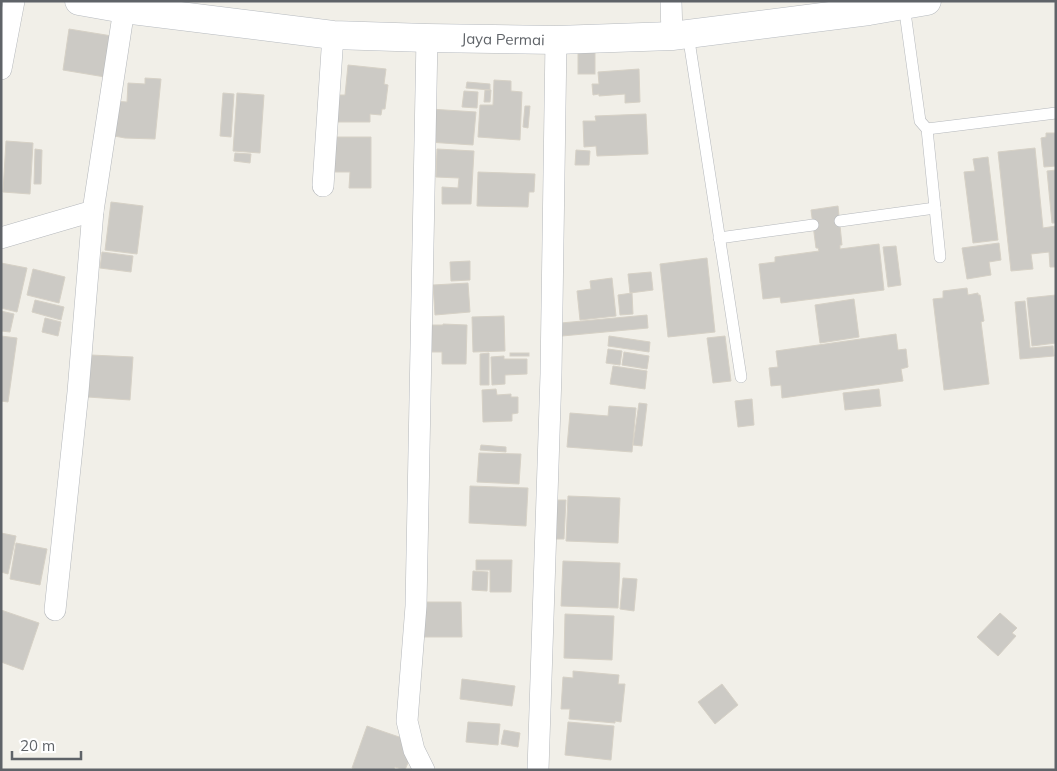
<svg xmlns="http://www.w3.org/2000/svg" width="1057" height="771" font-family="Mulish,sans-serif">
<rect width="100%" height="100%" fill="#f1efe8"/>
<g fill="#cccac5" stroke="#d6d1c6">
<path d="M69 29 112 36 105 77 63 70Z"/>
<rect x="578" y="47" width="17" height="27"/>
<path d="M348 65 386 69 384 84 388 85 385 109H382L381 115 370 114V122H337L338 95H345Z"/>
<path d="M639 69 640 102 625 103V94L599 96V94L593 95 592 84H599L598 72Z"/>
<path d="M145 78 161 79 155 139 125 138 109 135 112 101 127 102 128 83 145 84Z"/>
<path d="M494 80 511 81V91L522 92 520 140 478 137 480 105H493Z"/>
<path d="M467 82 490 84V90L466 88Z"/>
<path d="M485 90H491L490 102H484Z"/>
<path d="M464 91 478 92 477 108 462 107Z"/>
<path d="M223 93 234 94 231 137 220 136Z"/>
<path d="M237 93 264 95 260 153 233 151Z"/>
<path d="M525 106H530L528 128 523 127Z"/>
<path d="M430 109 476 112 473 145 428 142Z"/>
<path d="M646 114 648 154 597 156 596 146 584 147 583 121H596L595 116Z"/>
<path d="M1046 133H1056V166L1044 167 1041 138 1046 137Z"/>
<path d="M332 137H371V188H349L350 172H332Z"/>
<path d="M6 141 33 143 30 194 3 192Z"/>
<path d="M1035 148 1043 228 1056 226V267H1050L1049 252 1031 254 1033 269 1011 271 998 152Z"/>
<path d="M35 149 42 150 41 184H34Z"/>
<path d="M437 149 474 151 471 204H442V187L458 188 459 178 436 177Z"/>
<path d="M576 150 590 151 589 165H575Z"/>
<path d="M235 153 251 154 250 163 234 161Z"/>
<path d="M988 157 998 240 973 243 964 172 975 171 973 159Z"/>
<path d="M1056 170V223H1052L1047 171Z"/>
<path d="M478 172 535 174 534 192H529L528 207 477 206Z"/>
<path d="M111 202 143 206 137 254 105 250Z"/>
<path d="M838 206 842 245H840V249L879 244 884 290 781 303 780 297 763 299 759 264 775 262V257L819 251 818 248H816L811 210Z"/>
<path d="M999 243 1001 260 989 262 991 275 967 279 962 248Z"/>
<path d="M896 246 901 285 888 287 883 247Z"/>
<path d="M102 252 133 256 131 272 100 268Z"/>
<path d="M707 258 715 332 668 337 660 264Z"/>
<path d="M470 261V280L451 281 450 262Z"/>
<path d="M1 263 27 268 17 312 1 308Z"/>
<path d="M33 269 65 277 59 303 27 295Z"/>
<path d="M651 272 653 290 630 293 628 274Z"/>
<path d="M612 278 616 316 580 320 577 291 591 289 590 281Z"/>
<path d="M468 283 470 312 435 315 433 285Z"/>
<path d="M967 288 968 295 978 293V295H980L984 321 981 322 989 384 944 390 933 299 943 298V291Z"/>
<path d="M632 293 633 314 620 315 618 295Z"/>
<path d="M1056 295V343L1032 346 1027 298Z"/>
<path d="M854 299 859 337 820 343 815 305Z"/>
<path d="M35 300 64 307 61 320 32 312Z"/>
<path d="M1025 301 1030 348 1053 346 1054 356 1020 359 1015 302Z"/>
<path d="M1 311 14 314 10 332 1 331Z"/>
<path d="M647 315 648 328 562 336 561 323Z"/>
<path d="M504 316 505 351 473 352 472 317Z"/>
<path d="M45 318 61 322 58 336 42 332Z"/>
<path d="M443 324 467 325 466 364H442V352H426L427 325H443Z"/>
<path d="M896 334 898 350 906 349 908 367 901 369 903 381 782 398 781 385 771 386 769 368 778 367 776 351Z"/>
<path d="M1 336 17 338 8 402 1 401Z"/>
<path d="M609 336 650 342 649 352 608 346Z"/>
<path d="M725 336 731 381 713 383 707 338Z"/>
<path d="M608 349 622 351 620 365 606 363Z"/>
<path d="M624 352 649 356 647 369 622 365Z"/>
<path d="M489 353V385H480V354Z"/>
<rect x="510" y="353" width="19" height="3"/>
<path d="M91 355 133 357 130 400 88 397Z"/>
<path d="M504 356V359H527V374L505 375V384L492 385 491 357Z"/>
<path d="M613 366 647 371 645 389 610 384Z"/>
<path d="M496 389 497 395 511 394V397H518V413L512 414V421L483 422 482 390Z"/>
<path d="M879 389 881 406 845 410 843 393Z"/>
<path d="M752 399 754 425 738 427 735 401Z"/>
<path d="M639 403 647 404 642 446 633 445Z"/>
<path d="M609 406 636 408 632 452 567 447 570 413 608 416Z"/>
<path d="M481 445 506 447V452L480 450Z"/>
<path d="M479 453 521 454 519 484 477 482Z"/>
<path d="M470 486 528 488 526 526 469 523Z"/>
<path d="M568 496 620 498 618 543 566 541Z"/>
<path d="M555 500H566L564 539H553Z"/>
<path d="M1 533 16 536 8 574 1 572Z"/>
<path d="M16 543 47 549 40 585 10 579Z"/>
<path d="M476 560H512L511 592H490V570H476Z"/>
<path d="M563 561 620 563 618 608 561 606Z"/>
<path d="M473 571 488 572 487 591 472 590Z"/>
<path d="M623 578 637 579 634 611 620 609Z"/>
<path d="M423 602H461L462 637H423Z"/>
<path d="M1 610 39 623 23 670 1 662Z"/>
<path d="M1000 613 1017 628 1012 633 1016 636 998 656 977 637Z"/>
<path d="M565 614 614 616 612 660 564 658Z"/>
<path d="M573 671 619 675 618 684H625L621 722 615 721V723L569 719 570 709H561L563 677 573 678Z"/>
<path d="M462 679 515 686 512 706 460 699Z"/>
<path d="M722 684 738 705 715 724 698 702Z"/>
<path d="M468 722 500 724 498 745 466 742Z"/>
<path d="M568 722 614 726 611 760 565 755Z"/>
<path d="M367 726 405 739 413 751 405 770 395 767 394 770H356L352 768Z"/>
<path d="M504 730 520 733 518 747 501 744Z"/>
</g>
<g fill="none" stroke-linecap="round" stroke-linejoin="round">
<defs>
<g id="lane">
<path d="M904 5 920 121 927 129 940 257"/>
<path d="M688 34 741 377"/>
<path d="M927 129 1056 113"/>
<path d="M840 221 935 208"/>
<path d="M719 238 813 225"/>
</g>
<g id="street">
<path d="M671 1 672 36"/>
<path d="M1 69 14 1"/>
<path d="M323 186 333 35"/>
<path d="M1 238 93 211"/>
<path d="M55 610 78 392 93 211 124 9"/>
<path d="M424 770 414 750 407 721 416 606 427 38"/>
<path d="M538 770 551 374 556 40"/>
</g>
<path id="secondary" d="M79 1 124 9 333 35 427 38 556 40 672 36 869 11 927 1"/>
</defs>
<use href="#lane" stroke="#b5b8bc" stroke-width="12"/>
<use href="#street" stroke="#b5b8bc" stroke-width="22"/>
<use href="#secondary" stroke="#b6babf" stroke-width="29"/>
<use href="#lane" stroke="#fff" stroke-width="11"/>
<use href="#street" stroke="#fff" stroke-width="21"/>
<use href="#secondary" stroke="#fff" stroke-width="28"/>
</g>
<g text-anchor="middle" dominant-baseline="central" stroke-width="4" stroke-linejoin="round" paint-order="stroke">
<g font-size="15" fill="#5f6368" stroke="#fff">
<text transform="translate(503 39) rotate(1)">Jaya Permai</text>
</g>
</g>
<rect width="1057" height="771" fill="none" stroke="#5f6368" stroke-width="5"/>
<path d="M12 751v8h69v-8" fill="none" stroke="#5f6368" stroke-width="2.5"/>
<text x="20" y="751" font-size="15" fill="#5f6368" stroke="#ffffff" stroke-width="4" paint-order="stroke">20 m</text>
</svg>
